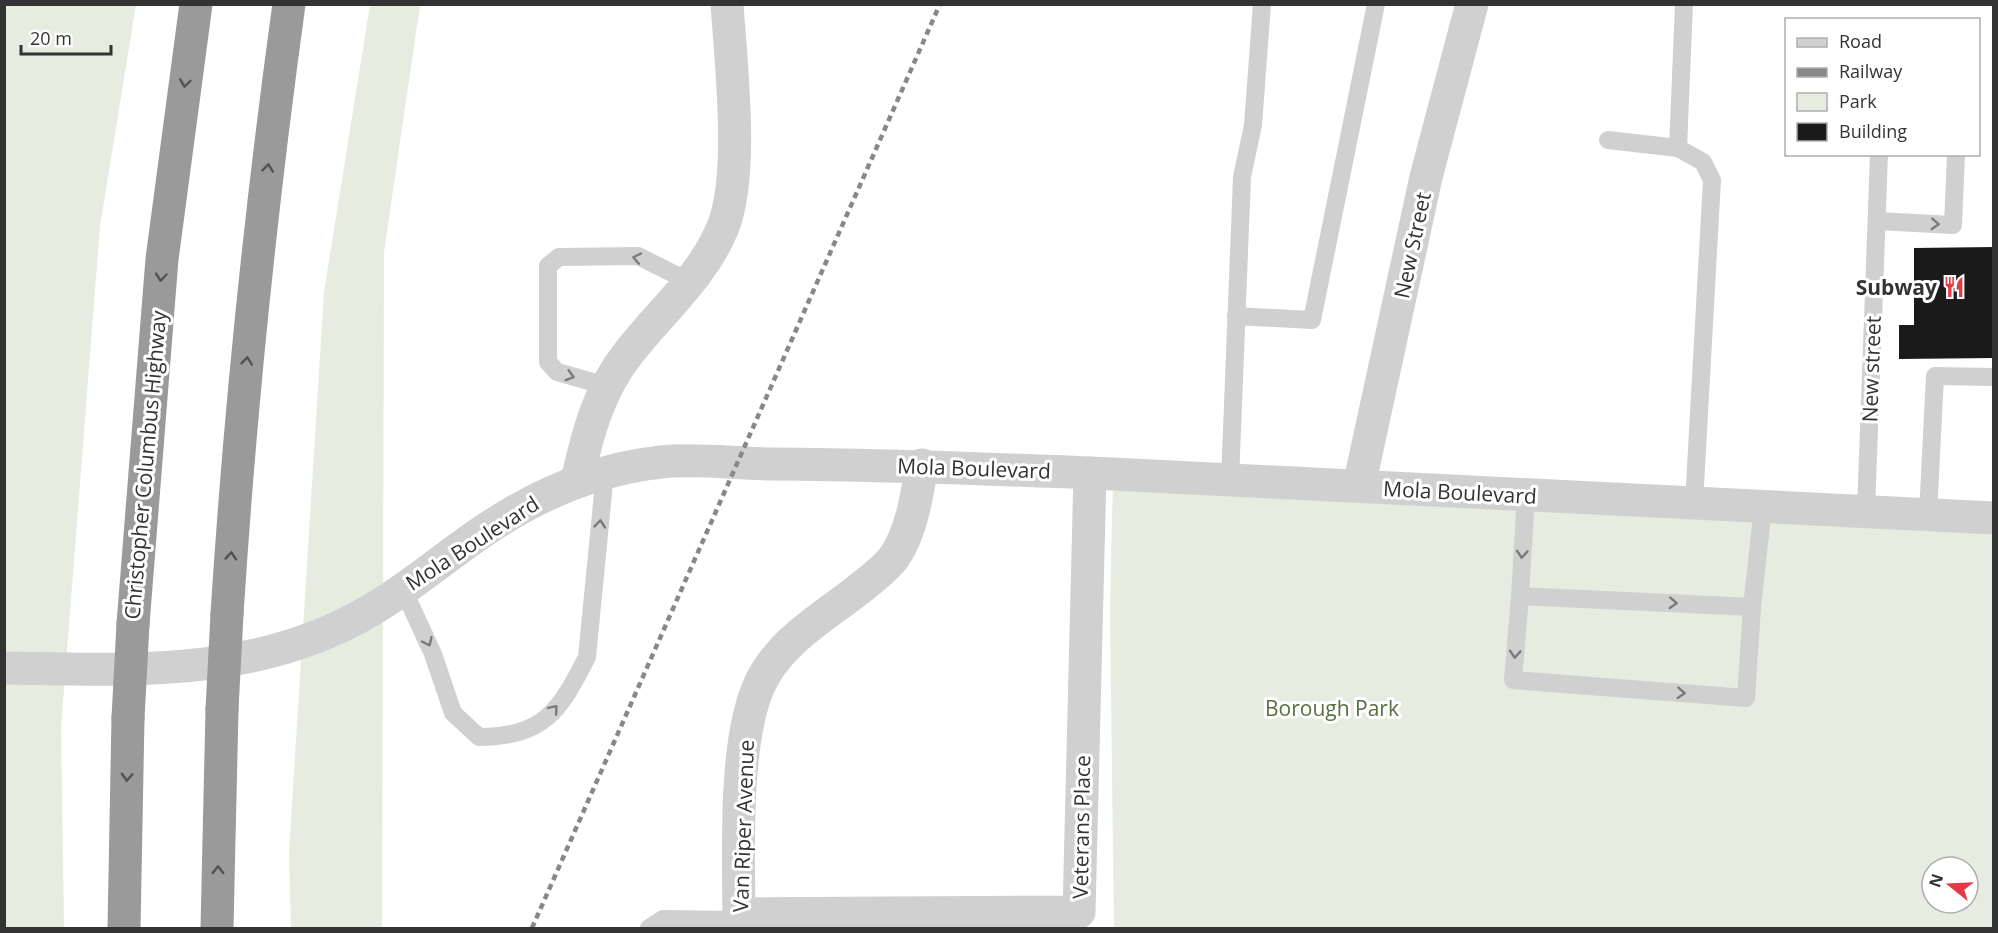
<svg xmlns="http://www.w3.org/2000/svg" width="1998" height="933" font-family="'Open Sans',sans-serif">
<rect width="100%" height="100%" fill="#fff"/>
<g fill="#e6ecdf" fill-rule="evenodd">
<path d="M5 5H136L100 226 61 728 64 928H5Z"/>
<path d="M370 5H420L384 252 382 928H291L289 853 324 292Z"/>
<path d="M1113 477 1993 520V928H1114L1110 612ZM1932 867H1968V903H1932Z"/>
</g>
<path fill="#1a1a1a" d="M1994 247V358L1899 359V325H1914V248Z"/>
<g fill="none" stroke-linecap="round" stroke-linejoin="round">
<g stroke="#d0d0d0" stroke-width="18">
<path d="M1608 140 1678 148 1703 162 1712 180 1694 503"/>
<path d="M1678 148 1684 4"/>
<path d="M1877 221 1953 225 1956 154"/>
<path d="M1236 316 1312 320 1376 4"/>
<path d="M607 386 557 372 548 362V266L559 257 638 256 690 282"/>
<path d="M1230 480 1242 177 1253 125 1262 4"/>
<path d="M1526 496 1520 596 1752 607 1763 507"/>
<path d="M1866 511 1879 154"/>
<path d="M1928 515 1935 376 1994 377"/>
<path d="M403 589 433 654 453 713 479 737C544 736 559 712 587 657L605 473"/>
<path d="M1520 596 1513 680 1746 698 1752 607"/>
<path d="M649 928 663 919 739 920"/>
</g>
<g stroke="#d0d0d0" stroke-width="33">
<path d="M577 481C587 436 598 392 627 355 660 312 702 278 723 227 744 174 731 64 727 4"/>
<path d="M1359 486 1426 177 1472 4"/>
<path d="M739 914 1079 912 1090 473"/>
</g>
<g stroke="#d0d0d0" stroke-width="33">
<path d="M4 668C133 670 258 678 373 609 412 586 445 557 482 532 536 495 597 469 661 462 698 458 737 464 774 464 887 465 999 469 1112 474 1406 488 1700 504 1994 518"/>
<path d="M739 928C739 862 733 748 758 688 776 644 822 618 858 590 870 580 885 570 895 556 912 530 917 495 922 465"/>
</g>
<g stroke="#9a9a9a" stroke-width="33">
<path d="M227 614C240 410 261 207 289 4"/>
<path d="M133 624 162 259 196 4"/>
<path d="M124 928 128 718"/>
<path d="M217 928 222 709"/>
</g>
<path stroke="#888" stroke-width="4.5" stroke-dasharray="6 4.5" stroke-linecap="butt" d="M532 928 940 4"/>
<g stroke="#9a9a9a" stroke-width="33">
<path d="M222 709 227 614"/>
<path d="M128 718 133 624"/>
</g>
</g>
<defs><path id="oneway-chevron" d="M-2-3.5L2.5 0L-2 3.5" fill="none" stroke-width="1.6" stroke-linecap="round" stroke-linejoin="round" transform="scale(1.5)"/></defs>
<g stroke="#525252">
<use href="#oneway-chevron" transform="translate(185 83) rotate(98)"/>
<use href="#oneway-chevron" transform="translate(268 168) rotate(-83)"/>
<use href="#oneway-chevron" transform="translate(161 277) rotate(95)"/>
<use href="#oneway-chevron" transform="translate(247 361) rotate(-84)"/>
<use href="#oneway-chevron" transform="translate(231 556) rotate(-86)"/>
<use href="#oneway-chevron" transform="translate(127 777) rotate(92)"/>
<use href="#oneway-chevron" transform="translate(218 870) rotate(-89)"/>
</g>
<g stroke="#7a7a7a">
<use href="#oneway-chevron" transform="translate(1935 224) rotate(3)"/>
<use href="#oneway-chevron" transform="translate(637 258) rotate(-168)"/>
<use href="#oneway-chevron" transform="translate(570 376) rotate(16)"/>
<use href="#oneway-chevron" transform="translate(600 524) rotate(-85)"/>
<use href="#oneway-chevron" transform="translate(1522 554) rotate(94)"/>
<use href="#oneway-chevron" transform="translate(1673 603) rotate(3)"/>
<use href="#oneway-chevron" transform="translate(428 642) rotate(65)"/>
<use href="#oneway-chevron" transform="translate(1515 654) rotate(94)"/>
<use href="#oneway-chevron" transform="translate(1681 693) rotate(4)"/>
<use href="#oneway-chevron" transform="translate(554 709) rotate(-50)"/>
</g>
<defs>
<symbol id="restaurant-bare" viewBox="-9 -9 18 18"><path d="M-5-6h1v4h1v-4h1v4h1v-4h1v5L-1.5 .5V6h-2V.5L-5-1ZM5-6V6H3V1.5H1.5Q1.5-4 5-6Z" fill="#e63946" stroke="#fff" stroke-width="2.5" paint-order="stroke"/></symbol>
</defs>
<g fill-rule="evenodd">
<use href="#restaurant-bare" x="1939" y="272" width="30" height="30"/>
</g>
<g text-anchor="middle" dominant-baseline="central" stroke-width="6" stroke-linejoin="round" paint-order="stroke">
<g font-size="21" fill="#333" stroke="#fff">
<text transform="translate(1412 245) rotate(-78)">New Street</text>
<text transform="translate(1871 369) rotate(-88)">New street</text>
<text transform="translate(145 465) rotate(-85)">Christopher Columbus Highway</text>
<text transform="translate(974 468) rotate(2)">Mola Boulevard</text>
<text transform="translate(1460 492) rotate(3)">Mola Boulevard</text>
<text transform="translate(472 543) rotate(-33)">Mola Boulevard</text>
<text transform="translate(743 826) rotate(-88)">Van Riper Avenue</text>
<text transform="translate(1081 827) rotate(-89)">Veterans Place</text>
</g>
<g font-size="21" font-weight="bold" fill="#333" stroke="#fff" text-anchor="end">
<text x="1937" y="287">Subway</text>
</g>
<g font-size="21" fill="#56703f" stroke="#fff">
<text x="1332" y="708">Borough Park</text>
</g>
</g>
<rect width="1998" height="933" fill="none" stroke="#333333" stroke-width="12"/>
<rect x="1785" y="18" width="195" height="138" fill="#ffffff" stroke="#adadad" stroke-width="1.5"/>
<rect x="1797" y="38" width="30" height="9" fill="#d0d0d0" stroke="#adadad" stroke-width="1.5"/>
<text x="1839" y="48" font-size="18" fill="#333333">Road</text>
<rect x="1797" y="68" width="30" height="9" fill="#888888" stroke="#adadad" stroke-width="1.5"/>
<text x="1839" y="78" font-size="18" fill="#333333">Railway</text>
<rect x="1797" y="93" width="30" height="18" fill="#e6ecdf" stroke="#adadad" stroke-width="1.5"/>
<text x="1839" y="108" font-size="18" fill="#333333">Park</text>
<rect x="1797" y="123" width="30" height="18" fill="#1a1a1a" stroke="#adadad" stroke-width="1.5"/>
<text x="1839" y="138" font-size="18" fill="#333333">Building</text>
<g transform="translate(1950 885) rotate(288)"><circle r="28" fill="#ffffff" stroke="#adadad" stroke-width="1.5"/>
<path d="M0-4.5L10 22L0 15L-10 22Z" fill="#e63946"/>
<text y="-9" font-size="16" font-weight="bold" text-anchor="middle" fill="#333333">N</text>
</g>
<path d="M21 45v9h90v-9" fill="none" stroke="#333333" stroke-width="3"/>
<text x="30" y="45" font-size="18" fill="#333333" stroke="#ffffff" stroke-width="4.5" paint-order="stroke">20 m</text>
</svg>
